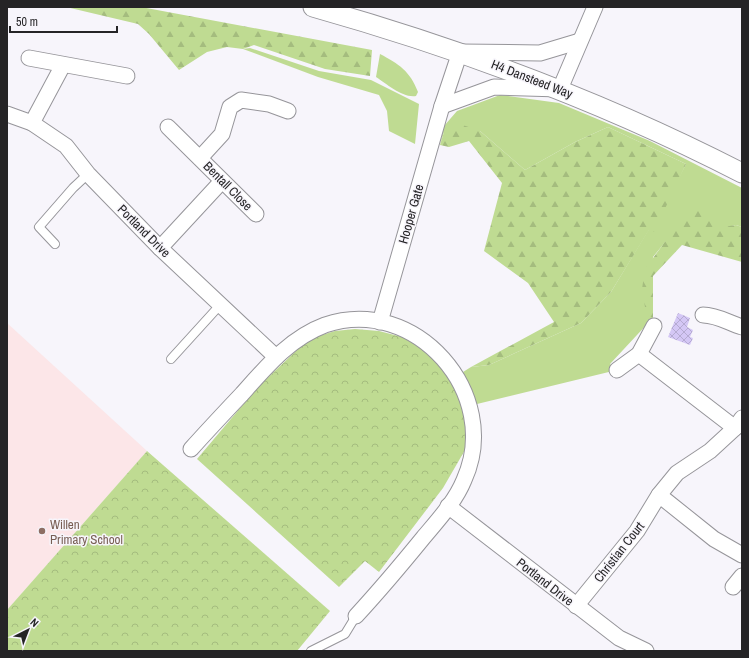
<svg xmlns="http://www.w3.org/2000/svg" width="749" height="658" font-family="'Archivo Narrow',sans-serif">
<defs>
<pattern id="forest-firs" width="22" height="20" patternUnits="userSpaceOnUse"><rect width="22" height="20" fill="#bfdb92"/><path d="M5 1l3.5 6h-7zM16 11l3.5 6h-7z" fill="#a4bc7e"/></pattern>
<pattern id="park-crowns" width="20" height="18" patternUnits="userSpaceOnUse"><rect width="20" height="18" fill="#bfdb92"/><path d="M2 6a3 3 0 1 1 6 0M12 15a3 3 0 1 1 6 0" fill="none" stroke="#a4bc7e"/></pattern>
<pattern id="building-cross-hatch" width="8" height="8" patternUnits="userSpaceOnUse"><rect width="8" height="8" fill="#d4c7f5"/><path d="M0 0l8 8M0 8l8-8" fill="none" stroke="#b6abd2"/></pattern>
</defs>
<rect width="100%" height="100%" fill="#f7f5fb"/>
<path fill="#fce6e8" d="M7 323 147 451 7 610Z"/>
<g fill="#bfdb92">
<path d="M250 48 319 71 371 80 419 104 415 144 389 131 387 111 379 95 318 77 243 49Z"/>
<path d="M380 54C399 64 410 71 418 92L416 96C402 98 387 84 376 77Z"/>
<path d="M500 95 559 103 650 141 742 188V227L736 225 666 241 653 257 650 321 610 364 617 370 477 404 463 372 471 367 489 365 581 323 611 292 672 191 686 164 608 127 575 142 525 170 480 131 444 132 440 145 444 126 457 111Z"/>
</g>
<g fill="url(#forest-firs)">
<path d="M66 7H141L372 50 370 76 325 69 254 45 243 49 227 47 207 52 179 70 149 34 138 24Z"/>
<path d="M460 124 480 131 525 170 575 142 608 127 686 164 654 232 649 230 611 292 581 323 489 365 471 367 554 322 528 283 484 251 502 183 469 141 449 147 440 145 444 132Z"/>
<path d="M699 207 714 214 723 227 736 225 742 227V262L682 245 653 276V320L650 321 646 313 642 289 645 269 689 209Z"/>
</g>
<g fill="url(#park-crowns)">
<path d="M355 329 379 331 402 337 426 351 455 384 465 415V450L443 488 379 572 365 561 339 587 197 459 258 387 299 348 312 338 335 331Z"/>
<path d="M147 451 330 611 297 651H7V610Z"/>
</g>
<path fill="url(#building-cross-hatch)" d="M678 313 690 318 687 327 693 330 690 337 693 338 690 345 668 337Z"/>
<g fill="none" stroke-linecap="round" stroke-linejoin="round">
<defs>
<g id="service">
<path d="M55 244 39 227 73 188 88 174"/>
<path d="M171 359 221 304"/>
<path d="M311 651 345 634 356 616"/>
</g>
<g id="minor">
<path d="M29 58 127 76"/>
<path d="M442 106 494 87 560 89 595 7"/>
<path d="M7 114 32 123 66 146 88 174 160 248 276 357"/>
<path d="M32 123 63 65"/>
<path d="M168 127 256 214"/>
<path d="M200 158 222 134 230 107 241 100 269 104 288 111"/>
<path d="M160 248 222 181"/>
<path d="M703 315C717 315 729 323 742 327"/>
<path d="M380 322 442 106 460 52 540 53 580 41"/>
<path d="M639 354 735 428"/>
<path d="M617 370 639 354 654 326"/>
<path d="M191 449C208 430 225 412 242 394 266 367 290 338 325 325 415 294 503 394 464 480 455 502 438 520 423 538 401 565 379 591 356 616"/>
<path d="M659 495 714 539 742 555"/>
<path d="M448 506 619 638 646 651"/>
<path d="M733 587 742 576"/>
<path d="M576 606 637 531 659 495 677 473 710 451 735 428 742 418"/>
</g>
<path id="tertiary" d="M313 7C462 49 604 102 742 173"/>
</defs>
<use href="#service" stroke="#96959a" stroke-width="10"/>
<use href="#minor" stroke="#96959a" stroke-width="17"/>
<use href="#tertiary" stroke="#96959a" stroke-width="21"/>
<use href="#service" stroke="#fff" stroke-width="8"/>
<use href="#minor" stroke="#fff" stroke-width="15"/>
<use href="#tertiary" stroke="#fff" stroke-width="19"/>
</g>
<circle fill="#8d6e63" stroke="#f7f5fb" stroke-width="1.5" cx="42" cy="531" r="4"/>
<g text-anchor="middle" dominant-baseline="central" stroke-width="3" stroke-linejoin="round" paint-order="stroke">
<g font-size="13" fill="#252426" stroke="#f7f5fb">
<text transform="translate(532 79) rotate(21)">H4 Dansteed Way</text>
<text transform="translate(228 186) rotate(45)">Bentall Close</text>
<text transform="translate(411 214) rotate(-74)">Hooper Gate</text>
<text transform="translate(144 231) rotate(45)">Portland Drive</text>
<text transform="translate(619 552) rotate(-52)">Christian Court</text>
<text transform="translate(545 582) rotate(38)">Portland Drive</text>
</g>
<g font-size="13" fill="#785e54" stroke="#f7f5fb" text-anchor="start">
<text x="50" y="524">Willen<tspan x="50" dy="15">Primary School</tspan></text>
</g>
</g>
<rect width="749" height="658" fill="none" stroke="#252426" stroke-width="16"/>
<g transform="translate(28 630) rotate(42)" stroke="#f7f5fb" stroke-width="3" paint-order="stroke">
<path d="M0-3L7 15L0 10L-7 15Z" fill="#252426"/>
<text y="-6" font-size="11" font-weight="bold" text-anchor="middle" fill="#252426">N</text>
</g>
<path d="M10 26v6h107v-6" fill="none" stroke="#252426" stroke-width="2"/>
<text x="16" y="26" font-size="12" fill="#252426" stroke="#f7f5fb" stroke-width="3" paint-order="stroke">50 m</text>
</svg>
